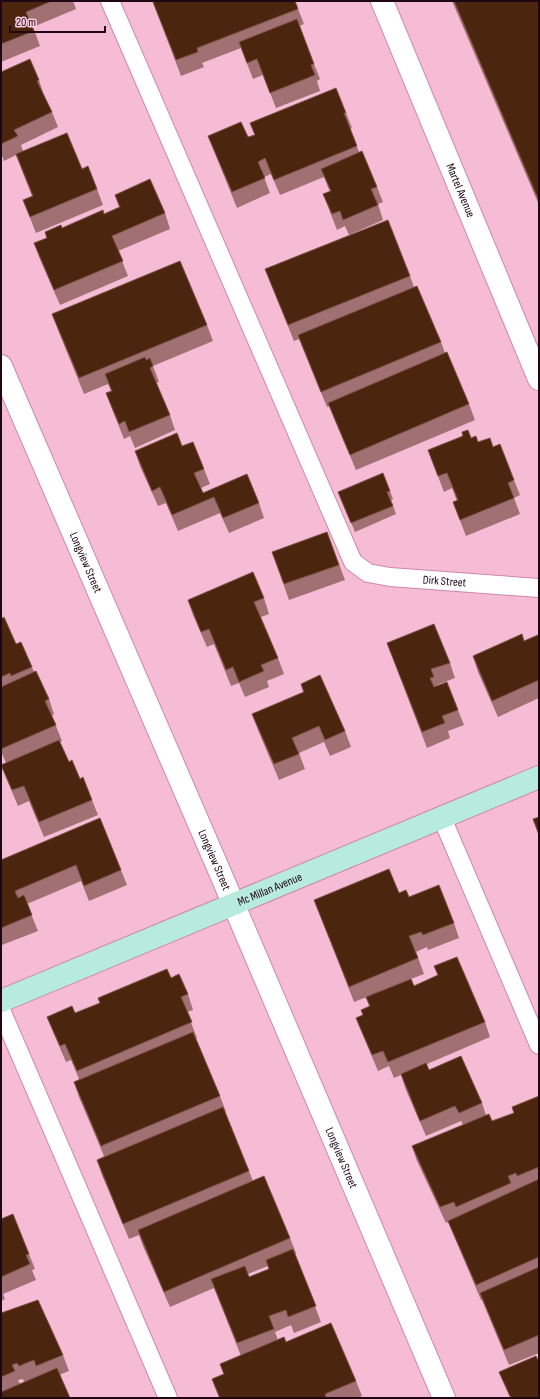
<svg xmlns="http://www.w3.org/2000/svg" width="540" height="1399" font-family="'Sofia Sans Condensed',sans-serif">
<rect width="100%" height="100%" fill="#f6bcd6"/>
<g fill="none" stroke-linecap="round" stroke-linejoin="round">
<defs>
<g id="lane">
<path id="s1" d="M110 1 353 562 368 573 390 577 539 588"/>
<path d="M442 818 539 1045"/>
<path d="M1 1010 168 1398"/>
</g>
<g id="street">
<path id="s2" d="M382 1 539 379"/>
<path id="s3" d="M1 366 219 870 444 1398"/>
</g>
<g id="secondary">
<path id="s4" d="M1 1001 539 777"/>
</g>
</defs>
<use href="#lane" stroke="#cd88a8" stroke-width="20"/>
<use href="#street" stroke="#cd88a8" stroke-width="24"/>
<use href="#secondary" stroke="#cd88a8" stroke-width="24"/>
<use href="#lane" stroke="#fff" stroke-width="18"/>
<use href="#street" stroke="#fff" stroke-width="22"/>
<use href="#secondary" stroke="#b8ebdf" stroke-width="22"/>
</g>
<g fill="#a07072" fill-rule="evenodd">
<path d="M1 1H73L76 9 33 27 40 46 1 62Z"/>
<path d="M295 1 304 24 299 26 320 79 317 81 320 91 276 108 263 75 253 79 241 48 202 63 204 67 181 76 153 2Z"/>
<path d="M452 1H539V205Z"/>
<path d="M1 72 39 80 44 96 52 112 58 127 21 145 23 151 82 169 97 189 103 205 36 233 23 200 32 196 16 155 4 161 1 153Z"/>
<path d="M346 113 352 128 350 129 359 152 377 187 383 202 378 204 383 220 349 235 345 226 337 230 323 194 330 192 324 177 280 195 271 174 264 177 270 193 237 208 214 151 208 136 248 137Z"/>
<path d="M115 195 165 213 170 229 118 251 128 276 60 305 40 259 34 243 47 238 45 232 62 228 104 214 119 207Z"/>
<path d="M265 269 410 276 414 287 441 342 445 353 469 404 475 420 356 470 334 418 330 406 327 407 299 339 294 341Z"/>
<path d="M52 314 207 325 213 341 153 366 159 382 156 383 170 415 175 430 135 448 130 436 124 439 112 409 106 393 111 391 108 384 84 394 58 330Z"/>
<path d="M471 438 478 442 493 447 514 480 520 495 514 498 520 514 466 536 453 502 457 501 452 488 444 492 428 450Z"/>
<path d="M182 446 204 469 210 484 201 488 203 493 259 503 264 518 229 533 220 513 178 531 166 503 158 506 140 466 135 451Z"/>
<path d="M390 491 393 499 391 500 396 514 355 532 338 492Z"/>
<path d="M327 532 345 580 289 600 272 552Z"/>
<path d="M264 598 269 614 261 617 278 658 284 674 267 681 269 687 245 697 239 683 231 686 214 644 207 647 193 615 188 600Z"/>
<path d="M1 619 16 644 32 667 34 672 49 699 54 714 52 716 62 741 60 742 69 762 80 779 92 800 98 815 44 837 29 801 18 806 7 780 1 765 6 763 1 751Z"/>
<path d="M539 636V698L498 717 478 672 473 656 524 641Z"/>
<path d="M387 643 450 663 455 678 437 685 458 710 464 725 448 731 450 738 427 748Z"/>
<path d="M301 684 345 731 351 747 330 756 324 742 299 753 305 769 279 780 258 730 252 714 303 692Z"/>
<path d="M100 818 121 870 127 885 89 901 81 881 27 904 38 931 2 945 1 943V860Z"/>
<path d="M399 893 409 897 454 923 459 938 428 950 427 947 416 952 424 974 411 979 414 986 438 975 434 966 485 1022 490 1037 427 1064 429 1070 482 1103 486 1115 492 1121 514 1113 539 1096V1353L509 1365 482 1300H481L454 1236 448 1222 446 1223 417 1161 412 1146 463 1125 461 1121 426 1136 406 1090 401 1075 394 1078 389 1066 378 1071 362 1033 356 1018 363 1015 369 1006 366 997 382 991 354 1002 314 900Z"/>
<path d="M171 978 188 994 193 1010 187 1012 197 1038H196L220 1096 226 1112H225L253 1181 290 1238 296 1253 295 1254 321 1322 294 1333 291 1325 275 1332 278 1340 286 1342 356 1381 362 1396 357 1398H219L212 1379 224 1374 220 1364 241 1356 214 1288 170 1307 143 1246 139 1235 129 1239 102 1175 97 1160 104 1156 79 1097 74 1082 79 1079 71 1060 66 1062 53 1032 47 1017 75 1013ZM268 1266 269 1269 249 1277 248 1274Z"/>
<path d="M1 1219 29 1254 35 1269 32 1270 36 1280 3 1294 5 1299 1 1301Z"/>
<path d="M1 1313 63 1355 69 1371 1 1398ZM34 1378 20 1384 18 1380 23 1379 24 1382Z"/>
<path d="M538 1360 539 1398H510L499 1372Z"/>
</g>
<g fill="#4b250d" stroke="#7e5249">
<path d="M1 1H52L26 12 34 31 1 44Z"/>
<path d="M157 1H179L180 2 183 1H295L298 9 197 48 198 52 176 60 153 2Z"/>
<path d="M454 1H539V201Z"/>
<path d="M297 19 314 64 311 65 315 75 270 93 257 59 247 63 239 42Z"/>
<path d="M30 59 39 80 37 81 52 112 14 130 18 136 1 144V72Z"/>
<path d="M336 88 346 113H344L357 146 274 180 265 158 258 162 265 178 232 192 208 136 241 122 248 137 255 135 250 123Z"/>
<path d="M67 133 82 169 88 166 97 189 30 217 23 200 33 196 16 154Z"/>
<path d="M362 151 377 187 371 189 378 205 343 220 340 211 332 214 323 194 331 191 321 169Z"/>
<path d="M150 179 165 213 112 236 123 261 54 290 34 243 47 238 45 232 61 225 62 228 103 210 104 214 120 207 115 195Z"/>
<path d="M388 220 410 276 288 325 265 269Z"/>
<path d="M180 261 207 325 79 378 52 314Z"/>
<path d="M417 286 441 342 321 392 298 335Z"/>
<path d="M447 352 469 404 350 455 328 403Z"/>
<path d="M145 357 146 360 150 358 153 366 150 368 170 415 129 432 125 421 119 424 106 393 112 391 105 374Z"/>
<path d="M468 430 471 438 476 436 478 442 490 438 493 447 500 444 514 480 508 483 514 498 460 520 453 502 458 500 447 473 438 476 428 450 463 436 462 432Z"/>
<path d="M177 433 182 446 193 442 204 469 194 473 203 493 247 474 259 503 223 518 214 497 172 515 160 487 152 491 135 451Z"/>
<path d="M383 473 390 491 387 492 393 506 351 523 338 492Z"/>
<path d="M327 532 339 565 284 584 272 552Z"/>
<path d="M253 572 264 598 254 602 278 658 261 665 264 671 239 682 233 667 226 670 209 629 201 632 188 600Z"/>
<path d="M4 617 16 644 21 642 32 667 11 676 10 673 1 677V619Z"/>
<path d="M434 624 450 663 431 669 434 677 430 678 434 687 447 682 458 710 442 716 445 723 422 732 387 643Z"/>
<path d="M522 634 524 641 538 635 539 636V680L492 701 473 656Z"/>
<path d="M36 671 49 699 45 701 56 725 1 749V687Z"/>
<path d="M320 675 345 731 325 740 319 726 292 738 299 754 274 764 252 714 304 692 301 684Z"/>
<path d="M59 740 69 762 72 760 80 779 83 777 92 800 39 822 24 786 12 790 1 765Z"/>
<path d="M539 817V835L533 819Z"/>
<path d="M100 818 121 870 84 886 76 865 15 891 18 898 24 895 32 915 1 928V860Z"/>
<path d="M389 869 399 893 406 890 409 897 439 885 454 923 423 935 421 932 409 936 418 958 349 987 314 900Z"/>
<path d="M457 957 485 1022 388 1062 383 1051 372 1055 356 1018 363 1015 361 1010 370 1006 366 997 411 979 414 986 438 975 434 966Z"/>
<path d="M167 969 171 978 179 974 188 994 181 997 192 1022 77 1071 65 1044 60 1046 47 1017 72 1006 75 1013 100 1003 98 998Z"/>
<path d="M193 1032 220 1096 101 1146 74 1082Z"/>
<path d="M461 1056 482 1103 459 1113 455 1106 420 1121 401 1074 426 1063 429 1070Z"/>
<path d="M539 1096V1167L517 1176 516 1173 508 1176 511 1183 456 1207 454 1202 440 1207 412 1146 489 1114 492 1121 514 1113 512 1107Z"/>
<path d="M223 1107 249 1171 123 1224 97 1160Z"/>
<path d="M264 1176 290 1238 164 1292 138 1230Z"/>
<path d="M539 1179V1257L476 1285 448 1221Z"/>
<path d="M13 1214 29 1254 26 1255 30 1264 1 1277V1219Z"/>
<path d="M293 1249 316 1306 288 1317 286 1310 269 1316 274 1329 237 1343 211 1279 245 1266 249 1277 269 1269 266 1260Z"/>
<path d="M539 1267V1335L504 1350 480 1293Z"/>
<path d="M38 1300 63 1355 36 1366 34 1360 19 1366 17 1363 12 1365 15 1371 1 1377V1313Z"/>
<path d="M331 1323 356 1381 325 1394 326 1397 324 1398H220L212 1379 224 1374 220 1364 284 1337 286 1342Z"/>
<path d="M536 1356 538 1360 539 1359V1398H511L499 1372Z"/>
<path d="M57 1368 70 1398H1V1392Z"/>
</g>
<g text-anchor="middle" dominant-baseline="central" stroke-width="4" stroke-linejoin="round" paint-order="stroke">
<g font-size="12" fill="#1e0613" stroke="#fbcee1">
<text stroke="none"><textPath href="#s2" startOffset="205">Martel Avenue</textPath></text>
<text stroke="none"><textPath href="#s3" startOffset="214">Longview Street</textPath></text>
<text stroke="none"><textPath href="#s1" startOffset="707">Dirk Street</textPath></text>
<text stroke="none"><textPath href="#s3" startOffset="538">Longview Street</textPath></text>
<text stroke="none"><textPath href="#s4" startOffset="291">Mc Millan Avenue</textPath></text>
<text stroke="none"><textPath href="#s3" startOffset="862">Longview Street</textPath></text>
</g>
</g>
<rect width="540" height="1399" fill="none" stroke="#1e0613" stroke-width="4"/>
<path d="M10 26v6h95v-6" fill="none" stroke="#1e0613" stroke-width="2"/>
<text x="16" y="26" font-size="12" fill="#1e0613" stroke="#fbcee1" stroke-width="3" paint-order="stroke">20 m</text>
</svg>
